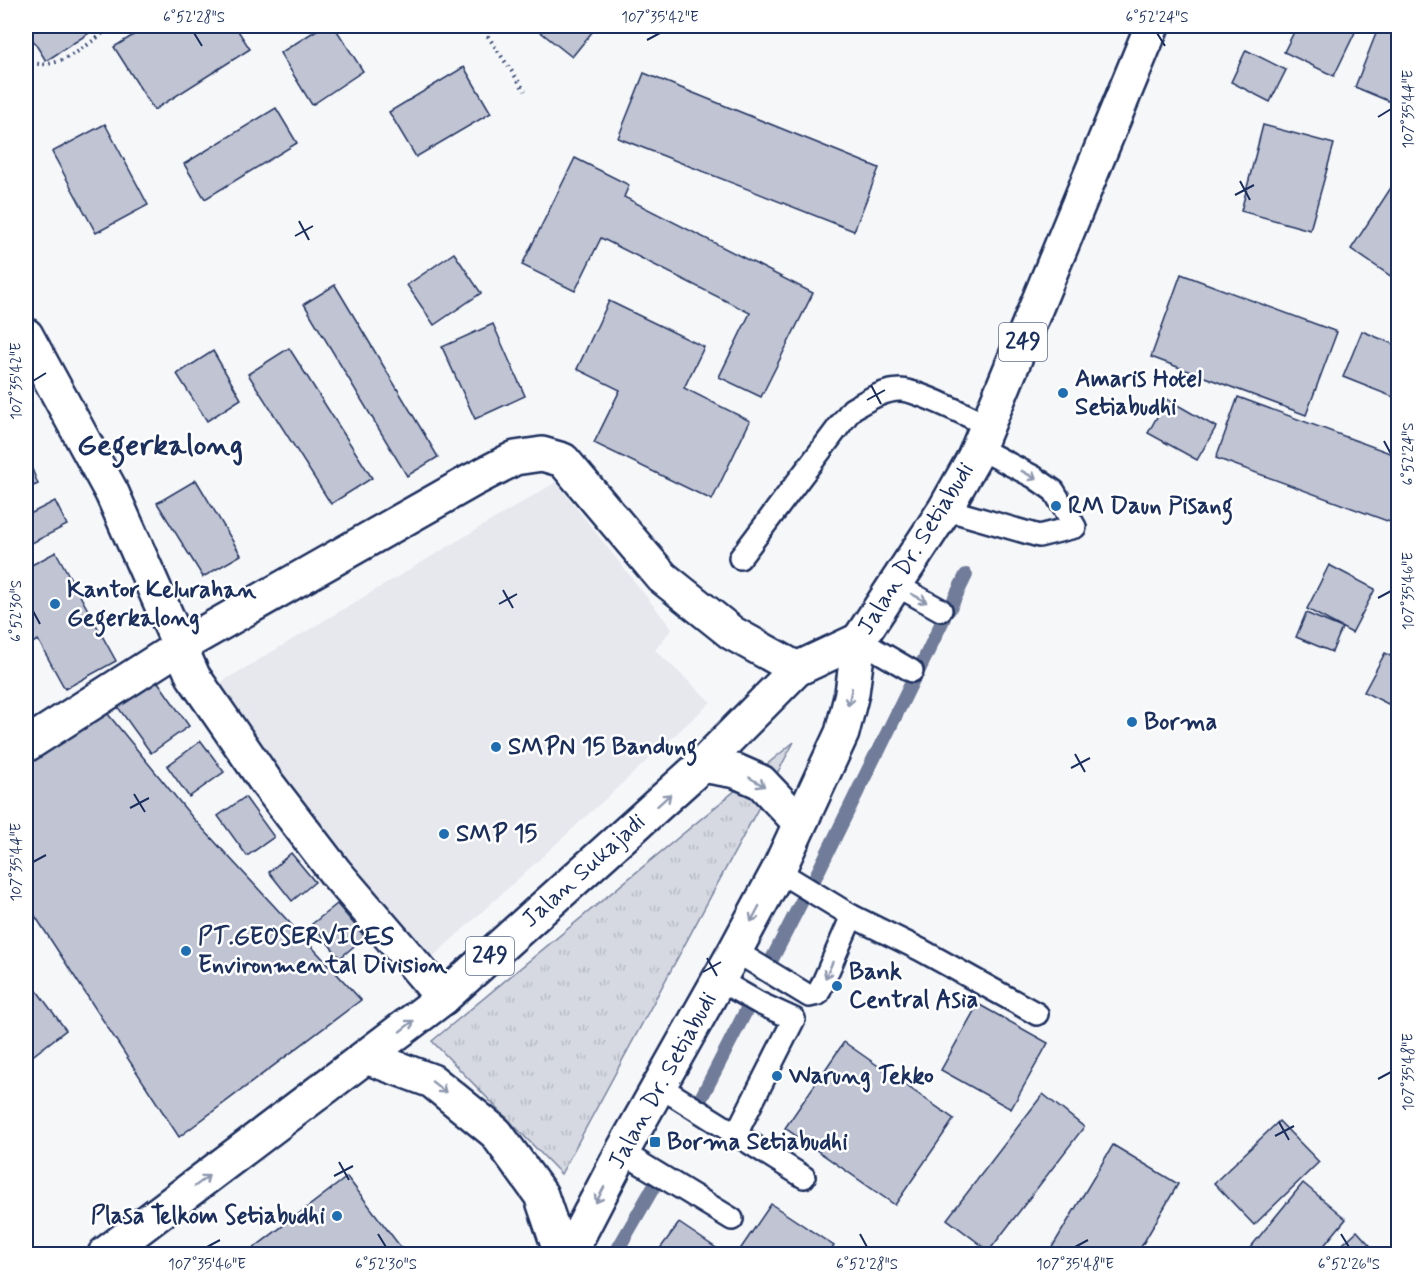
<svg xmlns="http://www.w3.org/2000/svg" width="1424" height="1280" font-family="Mynerve,sans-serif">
<defs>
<pattern id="park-tufts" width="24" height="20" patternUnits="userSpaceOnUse" patternTransform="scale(1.5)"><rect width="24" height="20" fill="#d6d9e2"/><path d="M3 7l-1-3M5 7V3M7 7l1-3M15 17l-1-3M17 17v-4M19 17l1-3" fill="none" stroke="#b7bbc4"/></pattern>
</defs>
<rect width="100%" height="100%" fill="#f6f7f9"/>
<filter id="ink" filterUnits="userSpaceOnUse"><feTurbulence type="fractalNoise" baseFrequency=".0167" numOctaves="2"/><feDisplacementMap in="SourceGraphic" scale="12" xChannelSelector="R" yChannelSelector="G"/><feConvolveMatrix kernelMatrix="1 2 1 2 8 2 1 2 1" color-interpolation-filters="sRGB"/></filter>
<g filter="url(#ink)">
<path fill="#e6e8ee" d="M556 482 672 629 655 650 711 702 423 966 210 689Z"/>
<path fill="url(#park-tufts)" stroke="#7884a0" stroke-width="1.5" d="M794 742 561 1174 432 1041Z"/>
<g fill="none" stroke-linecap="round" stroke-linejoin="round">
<g stroke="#707c99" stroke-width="14">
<path d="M949 610 966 575"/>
<path d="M918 672 944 618"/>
<path d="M878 752 915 676"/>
<path d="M812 884 875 756"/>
<path d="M770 963 806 893"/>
<path d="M697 1106 748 1007"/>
<path d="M615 1254 657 1181"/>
</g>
</g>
<g fill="#c0c4d3" stroke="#1b2f5e" stroke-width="1.5">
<path d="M26 26H100L46 61 26 29Z"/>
<path d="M148 26H235L250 49 154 110 114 47Z"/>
<path d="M323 26H334L363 71 312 105 280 53Z"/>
<path d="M533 26H597L572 57Z"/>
<path d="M1297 26H1358L1334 76 1284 52Z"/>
<path d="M1379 26H1393L1398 28V105L1355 87Z"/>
<path d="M1246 50 1286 70 1270 102 1231 82Z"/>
<path d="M464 67 491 113 416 157 389 112Z"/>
<path d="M644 73 879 168 854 231 618 138Z"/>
<path d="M276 108 297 143 205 199 184 164Z"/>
<path d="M105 124 148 205 96 233 52 152Z"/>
<path d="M1263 125 1334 144 1310 230 1241 211Z"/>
<path d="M575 158 629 185 624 197 813 293 761 397 719 377 750 313 601 238 575 291 522 265Z"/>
<path d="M1398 177V281L1351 249Z"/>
<path d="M454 253 481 293 434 325 407 285Z"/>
<path d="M1181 274 1337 332 1306 415 1151 357Z"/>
<path d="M335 285 438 457 407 476 304 304Z"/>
<path d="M609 301 704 347 684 388 750 421 712 500 594 443 620 390 577 369Z"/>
<path d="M493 324 525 396 475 419 442 347Z"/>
<path d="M1362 331 1398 346V399L1343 377Z"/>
<path d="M289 348 372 478 331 504 248 374Z"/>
<path d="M213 351 241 399 207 421 177 374Z"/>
<path d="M1238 397 1398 456V525L1216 458Z"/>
<path d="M1167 399 1216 427 1197 460 1148 433Z"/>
<path d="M30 464 38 484 26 489V466Z"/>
<path d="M196 480 241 555 203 577 157 503Z"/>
<path d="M55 501 67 525 26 546V516Z"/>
<path d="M56 552 116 661 65 689 38 640 26 646V568Z"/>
<path d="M1329 565 1375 589 1352 633 1307 609Z"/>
<path d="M1306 613 1342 628 1332 652 1296 637Z"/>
<path d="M1385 653 1398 660V689L1390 705 1364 692Z"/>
<path d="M151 672 189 726 151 753 112 699Z"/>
<path d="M103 708 192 817 361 1000 179 1137 26 902V758Z"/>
<path d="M201 741 224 772 189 797 167 766Z"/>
<path d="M245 797 274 837 247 856 218 816Z"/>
<path d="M291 853 315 882 292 901 269 872Z"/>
<path d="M337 904 365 937 340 958 312 924Z"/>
<path d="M26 976 66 1030 26 1061Z"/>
<path d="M978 1004 1048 1043 1011 1109 941 1070Z"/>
<path d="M844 1042 954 1119 895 1205 785 1128Z"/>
<path d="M1043 1094 1084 1127 989 1251 947 1219Z"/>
<path d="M1279 1121 1319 1162 1254 1225 1214 1183Z"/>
<path d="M1113 1145 1178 1184 1137 1254H1048Z"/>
<path d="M347 1177 406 1254H246Z"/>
<path d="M1303 1183 1346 1219 1317 1254H1245Z"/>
<path d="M771 1204 834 1246 829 1254H737Z"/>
<path d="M679 1223 725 1254H656Z"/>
<path d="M1357 1231 1378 1254H1332Z"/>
</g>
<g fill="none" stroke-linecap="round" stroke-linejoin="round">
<defs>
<g id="lane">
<path d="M945 509 1039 536 1075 527 1054 491 1034 477 977 447"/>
<path d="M740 558 852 409C866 401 883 390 900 390 918 390 969 417 988 425"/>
<path d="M896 585 941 610"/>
<path d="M859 640 912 671"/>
<path d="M778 871 852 916 921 950 1037 1014"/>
<path d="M735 951 809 996 818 994 852 916"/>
<path d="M719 980 759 1003 794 1019 736 1134"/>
<path d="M659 1086 804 1177"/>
<path d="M622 1152 732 1219"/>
</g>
<g id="street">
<path d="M26 335 112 493 193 676 266 782 335 872 443 998"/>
<path d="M26 745 179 647 471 481 515 458 542 454 563 460 662 577 732 633 797 669"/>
</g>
<g id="primary">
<path d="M702 765 736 771 761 782 799 822"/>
<path d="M366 1057 432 1081 496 1133 541 1195 561 1254"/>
<path d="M105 1254 443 998 702 765 797 669 859 640"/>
<path d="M569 1254 622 1152 735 951 778 871 842 733 852 693 859 640 945 509 974 458 1152 26"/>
</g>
</defs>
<use href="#lane" stroke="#1b2f5e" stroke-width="26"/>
<use href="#street" stroke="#1b2f5e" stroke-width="38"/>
<use href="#primary" stroke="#1b2f5e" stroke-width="38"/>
<g stroke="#1b2f5e" stroke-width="4" stroke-dasharray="1.5 4.5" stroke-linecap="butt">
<path d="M481 26 525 91"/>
<path d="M26 60C56 76 89 42 113 26"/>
</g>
<use href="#lane" stroke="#fff" stroke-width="21"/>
<use href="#street" stroke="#fff" stroke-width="33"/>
<use href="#primary" stroke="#fff" stroke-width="33"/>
</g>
<defs><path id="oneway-shaft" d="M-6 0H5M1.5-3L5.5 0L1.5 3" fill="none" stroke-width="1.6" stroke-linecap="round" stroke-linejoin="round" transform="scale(1.5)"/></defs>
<g stroke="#8d97ae">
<use href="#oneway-shaft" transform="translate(1029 475) rotate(29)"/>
<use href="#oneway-shaft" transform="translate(919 598) rotate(29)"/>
<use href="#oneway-shaft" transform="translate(850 697) rotate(102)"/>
<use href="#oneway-shaft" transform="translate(757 782) rotate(30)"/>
<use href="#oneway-shaft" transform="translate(664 800) rotate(-42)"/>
<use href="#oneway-shaft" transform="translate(755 914) rotate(118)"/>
<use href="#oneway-shaft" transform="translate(829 970) rotate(114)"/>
<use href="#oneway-shaft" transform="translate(407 1026) rotate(-38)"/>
<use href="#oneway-shaft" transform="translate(439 1087) rotate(38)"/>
<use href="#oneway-shaft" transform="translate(202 1181) rotate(-37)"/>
<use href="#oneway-shaft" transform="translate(600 1195) rotate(118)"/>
</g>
</g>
<path fill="none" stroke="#1b2f5e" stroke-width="2" d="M194 33 202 46M1157 33 1165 46M647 40 660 33M1378 117 1391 109M1240 181 1250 200M1235 195 1254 185M299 221 309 240M295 236 313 226M33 381 46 373M871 385 881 404M867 400 885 390M1384 441 1391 454M503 590 513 608M1378 598 1391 591M499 604 517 594M33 611 40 624M1075 754 1085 772M1071 768 1090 758M134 794 145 812M130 808 149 798M33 862 46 855M707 958 717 976M703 972 721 962M1378 1079 1391 1072M1279 1122 1289 1140M1275 1136 1294 1126M339 1162 349 1180M334 1176 353 1166M378 1234 386 1247M860 1234 867 1247M1341 1234 1349 1247M207 1247 220 1240M1075 1247 1088 1240"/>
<g fill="#1f6fb2" stroke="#fff" stroke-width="2">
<circle cx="1063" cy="393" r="6"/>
<circle cx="1056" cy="506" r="6"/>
<circle cx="55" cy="604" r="6"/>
<circle cx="1132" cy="722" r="6"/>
<circle cx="496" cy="747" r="6"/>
<circle cx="444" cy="834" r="6"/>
<circle cx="186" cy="951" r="6"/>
<circle cx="837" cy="986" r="6"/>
<circle cx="777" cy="1076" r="6"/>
<rect x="649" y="1136" width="12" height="12" rx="3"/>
<circle cx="337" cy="1216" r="6"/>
</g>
<g text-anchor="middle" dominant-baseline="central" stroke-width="5" stroke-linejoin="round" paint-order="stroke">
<g fill="#fff" stroke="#5f6d8e" stroke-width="1.5">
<rect x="999" y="323" width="48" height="38" rx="4.5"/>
<rect x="466" y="937" width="48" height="38" rx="4.5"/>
</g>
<g font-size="22" font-weight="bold" fill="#1b2f5e">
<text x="1023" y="342">249</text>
<text x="490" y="956">249</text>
</g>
<g font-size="24" font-weight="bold" fill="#1b2f5e" stroke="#fff" text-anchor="start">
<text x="1075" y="379">Amaris Hotel<tspan x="1075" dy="28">Setiabudhi</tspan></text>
<text x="1068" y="506">RM Daun Pisang</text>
<text x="67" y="590">Kantor Kelurahan<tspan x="67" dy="28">Gegerkalong</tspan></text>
<text x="1144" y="722">Borma</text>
<text x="508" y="747">SMPN 15 Bandung</text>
<text x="456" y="834">SMP 15</text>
<text x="198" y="937">PT.GEOSERVICES<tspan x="198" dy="28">Environmental Division</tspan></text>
<text x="849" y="972">Bank<tspan x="849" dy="28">Central Asia</tspan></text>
<text x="789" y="1076">Warung Tekko</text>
<text x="667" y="1142">Borma Setiabudhi</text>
<text x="325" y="1216" text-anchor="end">Plasa Telkom Setiabudhi</text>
</g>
<g font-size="24" fill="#1b2f5e" stroke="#fff">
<text transform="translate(916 549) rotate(-58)">Jalan Dr. Setiabudi</text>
<text transform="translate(584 871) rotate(-42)">Jalan Sukajadi</text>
<text transform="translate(663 1081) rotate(-61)">Jalan Dr. Setiabudi</text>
</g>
<g font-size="30" font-weight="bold" fill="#1b2f5e" stroke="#fff">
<text x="160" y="445">Gegerkalong</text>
</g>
</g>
<rect width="1424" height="1280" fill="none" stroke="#fff" stroke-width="66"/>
<rect x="33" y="33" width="1358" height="1214" fill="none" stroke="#1b2f5e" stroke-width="2"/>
<g font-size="15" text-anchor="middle" fill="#1b2f5e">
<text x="194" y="22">6°52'28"S</text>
<text x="660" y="22">107°35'42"E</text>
<text x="1157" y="22">6°52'24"S</text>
<text transform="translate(1408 109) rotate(-90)" y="5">107°35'44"E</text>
<text transform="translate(16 381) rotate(-90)" y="5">107°35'42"E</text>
<text transform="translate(1408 454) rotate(-90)" y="5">6°52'24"S</text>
<text transform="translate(1408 591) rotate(-90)" y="5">107°35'46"E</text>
<text transform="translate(16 611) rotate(-90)" y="5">6°52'30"S</text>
<text transform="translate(16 862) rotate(-90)" y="5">107°35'44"E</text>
<text transform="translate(1408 1072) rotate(-90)" y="5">107°35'48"E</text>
<text x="207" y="1269">107°35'46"E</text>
<text x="386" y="1269">6°52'30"S</text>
<text x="867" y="1269">6°52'28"S</text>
<text x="1075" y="1269">107°35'48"E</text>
<text x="1349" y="1269">6°52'26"S</text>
</g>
</svg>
